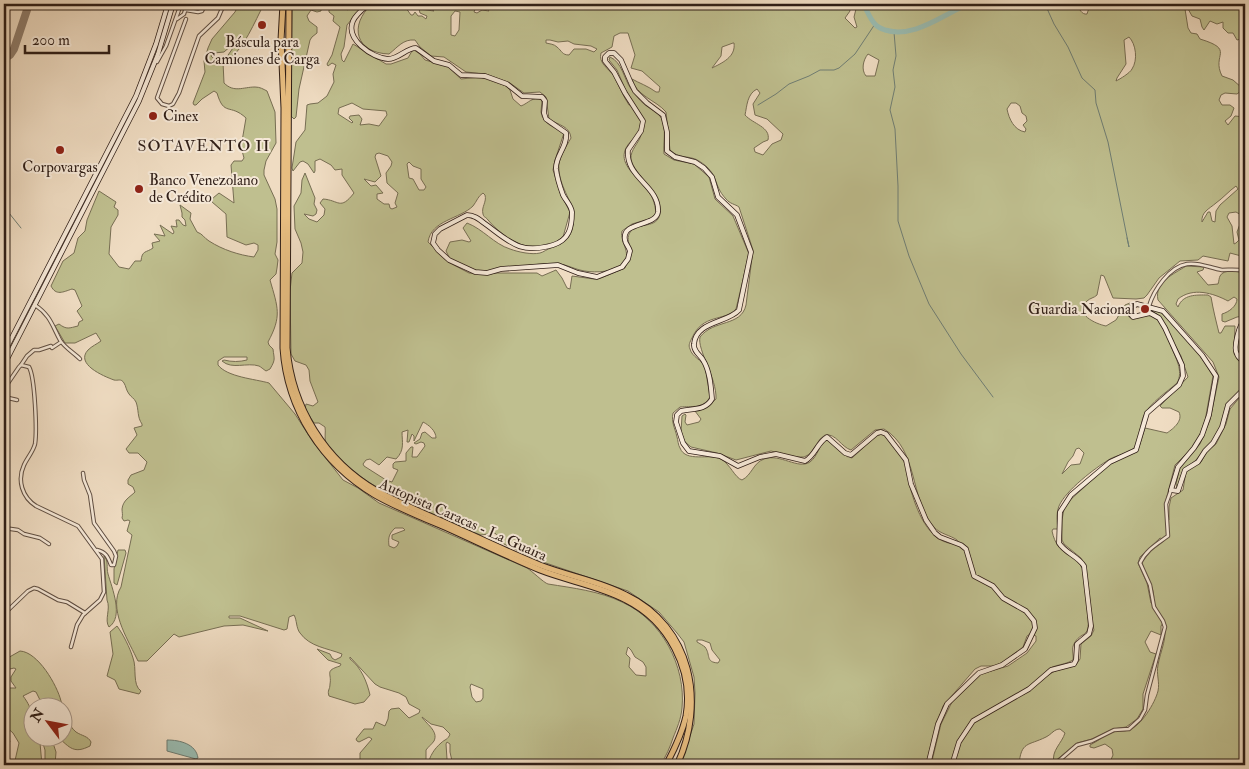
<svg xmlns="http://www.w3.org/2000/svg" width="1249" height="769" font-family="'IM FELL Double Pica',serif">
<rect width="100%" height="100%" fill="#efdcc2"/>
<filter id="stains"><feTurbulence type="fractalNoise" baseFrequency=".004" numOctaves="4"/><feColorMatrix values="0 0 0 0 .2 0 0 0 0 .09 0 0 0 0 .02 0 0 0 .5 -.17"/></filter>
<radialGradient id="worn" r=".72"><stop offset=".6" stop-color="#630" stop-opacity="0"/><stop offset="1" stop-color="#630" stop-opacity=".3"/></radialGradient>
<g fill="#bfbf8f" stroke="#776e53" fill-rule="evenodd">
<path d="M239 4H264C255 21 244 49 228 60L226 58 240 38 224 52 214 53 211 56 213 58 223 62 224 83C234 93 243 87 255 87 260 87 263 89 267 91L275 112 276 143 266 161 264 170V175L275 199 277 209V242L275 254 278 260 277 268 276 274 270 280C278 308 282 316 268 342L269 345 273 349C274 359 276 359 270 369L266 371C263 369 261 367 259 366 247 362 232 370 222 361L224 360C232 362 239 362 247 360V357H224L218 361V365C227 377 255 379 269 383L295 414 313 442 343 480 358 488 379 503 527 568C532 571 544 583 548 584 573 588 599 591 622 602 662 620 686 666 682 708 681 719 677 728 673 738 670 747 666 757 660 765H481L480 761H474L472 765 452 761 450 752V744L447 742 446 744 447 759 451 765H360V753L372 739 369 737 359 742 357 741 356 739 364 729H373L376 722 385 726 388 719 389 711 391 709 399 708 409 718 419 713 420 710 409 704 406 697 399 693 380 687 375 684 350 657V659C361 667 367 682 370 695L364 702 355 704 329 696C327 690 330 690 330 684 332 673 324 671 340 666L341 664 328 660 317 649 330 654 332 658 335 660 341 657 342 654C327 648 310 647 300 633 296 628 297 620 294 615L289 617 287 629 284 630 240 616H229V618H240L268 631 243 625 224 626 179 637 174 634 147 661H138L136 657C127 638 108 608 121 587L132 535 127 531 130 521 128 520 124 521 122 518C123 515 122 512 122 509 123 500 130 497 135 492L133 487 128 484V480L131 475 144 470 147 462 138 453H129L126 449 137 435 134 428 142 426V424C137 417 139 410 136 402 134 398 131 397 129 394 126 390 126 386 124 383 121 378 118 381 114 380 103 376 75 364 88 350 92 346 97 344 101 341L96 333 75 343H65L55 326 59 324C67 330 69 328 78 326L79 322 83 320 77 311 82 306 75 290 72 289C63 292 56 296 51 286L63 261 74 253 78 238 85 231 87 220 99 191 116 202 114 207 118 210V215L111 227 109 254 119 267 129 269 135 261H141C142 250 146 253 153 248L152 243 160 241 154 234 165 236 160 225 173 234 174 232 171 226 177 227 176 220H179L183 225 186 226 185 220 182 217V213L180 205 191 213 190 219 197 232C203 234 204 238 209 241 223 250 239 255 254 257L258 250V245L254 243 246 245 227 237 226 214 212 202 213 198 219 193 234 203 231 165 234 161H242L244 158 241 147 246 118C230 103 224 117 217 93L214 91 202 99 196 105H194L193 103 205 72 204 61 208 48 212 39 235 12ZM395 528H403L405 530 392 535V539L399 542 397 546 394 548 389 546C388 537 389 534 395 528ZM628 647 631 650 635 657 643 662 646 667V676L636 675 629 667 630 658 626 654ZM471 684 483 689V698L481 701 476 702 472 697 470 687ZM422 717 431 724 443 727 450 734C448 740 445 739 441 743 434 749 430 756 428 764L426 762V750C428 747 432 744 434 741 439 731 425 723 422 717Z"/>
<path d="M292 4H313L321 9V11L317 12 311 10 307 16 309 21 317 27V33L312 37 310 40 299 89 296 117 294 119 291 116Z"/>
<path d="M329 4H338L348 10 351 7H357V4H364L347 25 344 47 341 54 342 60 344 62 353 44 386 64H391L408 58 412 51 414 50 420 54 425 60 447 66 461 79 480 77 506 86 510 90 513 99 521 106C529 103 532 96 542 100 542 104 541 108 541 112 543 125 555 127 564 133L555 160 553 170 561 195 570 212 563 237C536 259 507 242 488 220 485 216 484 218 483 214 481 207 487 202 485 195L483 193C478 196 477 201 473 206 460 219 431 220 428 242L448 262 469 273 487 274 497 273H537L542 276 556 270 562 278 567 288 570 289 572 276 594 279 601 278 625 268C627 262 630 256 630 249 629 242 626 237 631 231 639 222 657 229 660 214 663 195 634 175 631 159 630 150 639 143 641 135L639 134C606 159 636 173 650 194 654 200 655 206 656 213L652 218 632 224 622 231C619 243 635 255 620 266 610 273 590 273 580 270 572 268 565 264 558 264 532 262 507 271 482 271 471 271 459 263 450 259L446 251 450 242 462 240 469 242 471 241 463 228 467 223C483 229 494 244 510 249 518 252 532 255 540 253 544 252 547 249 551 248 562 244 569 241 572 229 578 203 561 194 559 170 557 160 566 147 571 138 570 126 558 125 549 119L546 97 540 92 524 93 510 83 486 74 466 72 444 57 431 56 420 47 415 40C403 39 398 47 389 54 356 53 348 26 372 4H403L411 15H413L415 12 418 16H422L426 19 427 16 420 13 419 9 434 11 423 4H453L460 7 469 6 468 4H477L474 12 477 13 482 10 489 11 487 8 480 4H846L849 6 850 11 845 18 855 28 857 27 854 17 856 9 852 4H1077C1079 9 1082 15 1087 14L1089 8H1094L1095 4H1245V38L1237 40 1233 33H1228L1223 28V22L1217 24 1210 21 1204 30 1202 27 1200 19 1192 16 1187 7 1185 9 1188 28 1191 33 1197 34 1200 39C1236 50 1211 54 1222 76L1233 80 1242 88 1241 91 1237 94 1225 93 1221 95 1219 100 1222 105H1230L1234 108 1231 116 1225 121 1228 125 1235 116 1245 117V257L1230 253 1228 261 1203 256 1198 260 1180 261 1159 278 1147 295 1144 298 1136 299 1113 298 1104 276 1101 275 1097 295C1094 298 1090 298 1087 301 1073 314 1096 324 1106 326L1116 320 1125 305 1130 303 1126 311 1129 317C1137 320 1142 313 1150 315 1156 316 1163 324 1167 329L1157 314 1149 310H1158L1168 319 1197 351 1213 376 1205 421 1199 437 1192 448 1175 465 1166 500V521L1169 520V507L1171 498 1183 490 1186 471 1201 462 1207 451 1216 444 1226 424 1230 409 1245 391V591C1239 602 1239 617 1245 629V765H1100L1110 762 1113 755 1112 749 1105 744 1094 748 1090 747V745C1098 741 1105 735 1113 732 1118 730 1124 732 1129 730 1141 726 1155 703 1158 691 1160 682 1156 674 1158 665 1160 652 1169 635 1163 623L1161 626V635L1151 631 1145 642 1150 652 1156 654 1143 694V709L1137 719 1126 727 1113 729 1092 739 1077 743 1054 762C1051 751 1062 743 1065 733L1060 729C1054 729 1052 734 1046 737 1028 746 1021 741 1019 765H931L941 724 952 702 981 674 1008 666 1027 653 1036 641V636L1030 634 1027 636 1023 647 1003 662 994 666H981L975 669 943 706 935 731 926 765H680L694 724 695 693 694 677 684 642 677 633 659 612 628 591 540 561 504 544 495 533 481 535 462 528 423 510 417 500H412L407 502 391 494 386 487C384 487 381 487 378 487 367 484 331 453 326 443 324 438 326 432 325 427L319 423H314L305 409 306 404 313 406 318 402 310 381 309 370 306 365 295 361 291 354 290 291 292 273 302 263 303 252 301 243 295 229 294 206 301 193 302 180 305 173 315 198 314 204 317 210 316 214 313 216 304 214 309 219 317 222 324 215 325 209 320 203 323 199C339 200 340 211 354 193L342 175V169L335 170 331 165 320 159 315 161V171L314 173 308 164 303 161 300 162 293 171 292 168 296 142 305 130 307 105 310 104 318 103 327 96 334 82 333 74 336 65 332 63 328 66 327 64 332 55 340 27 333 21 334 16 329 12ZM455 11 460 12 459 30 455 36 451 35V16ZM620 33H628L635 55 631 68 642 71 660 87 659 92H656C648 86 639 83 632 79 636 96 656 100 666 112L670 150C678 159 690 155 699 161 720 174 712 184 726 199 730 204 735 204 739 207L753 250 746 305C741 327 714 319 700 337 697 350 717 378 716 399L708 406 695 411 701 419 699 422 687 425 685 422 686 415 685 414 682 416 681 432 685 442 691 447 717 453 736 460 771 451 796 457H804L810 454 820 439 825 435C836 433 841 447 851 450L875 430 884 429C919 450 909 498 934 527 940 534 950 535 957 540L958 542 955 544C928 543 916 509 910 487 908 480 908 471 905 464 901 454 891 440 882 434L876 436 852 458C839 456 838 442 826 439 819 445 818 456 810 462 798 470 780 453 764 459 753 463 752 475 742 480 735 478 730 464 721 459 709 453 686 463 680 448 678 445 678 440 677 437 675 428 671 422 673 413L680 407C692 406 703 409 710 397L705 367C702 360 692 357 690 349 688 345 690 342 692 338 703 313 724 322 736 309L749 254 733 216 715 199 709 177 694 164 674 160 664 154C663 143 666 133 663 122 660 112 651 110 644 104 639 100 635 94 631 89 624 79 622 62 610 57L609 60 617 70 632 105H629C623 96 619 86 614 76 609 69 598 63 601 53L612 47 614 36ZM1129 37C1136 44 1138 60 1132 69 1130 73 1120 79 1116 81L1117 78 1126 64 1124 40ZM550 40 558 42 568 41 574 44 591 46 597 49 594 52 586 49H574L569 55C562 55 562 51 557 47 554 44 550 44 546 43V40ZM733 43H734C736 57 722 63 712 68L721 56 722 47ZM868 54 879 60 875 76H866C861 70 863 60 868 54ZM757 89 760 93 753 104 755 115 767 119 783 134 781 140 772 144 763 155 755 152 754 148 763 142 768 140C771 127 753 124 745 115 747 106 747 94 757 89ZM352 103 363 109 386 111 387 115 379 126 369 124 360 125 362 119 359 115 350 116 349 118 353 122 352 123 338 114 339 108ZM1011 103H1016L1020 106 1022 113 1026 116 1027 121 1023 125 1026 129 1025 132C1014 130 1009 119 1007 109ZM379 153 388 156 392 162 391 166 386 173 387 183 398 193 395 203 397 207 392 209 390 208 389 204H384L377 199V194L383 193 376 185 371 186 364 179 375 182 381 176 375 157 376 154ZM409 162 413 166 421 169V179L426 187 424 190H419L413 179 409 178 407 164ZM1236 186 1238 189 1220 205 1216 211 1215 222 1212 221 1210 212H1208L1202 222C1201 212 1209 209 1216 203 1223 198 1229 191 1236 186ZM1236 212 1243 216 1237 232 1239 240 1236 243 1234 244 1232 226 1227 217 1229 213ZM1173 342 1181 356 1188 377 1160 406 1162 408H1170L1179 412C1183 421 1174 428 1167 433L1145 428 1138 450 1111 463 1069 501 1064 509 1062 520V540L1064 544 1081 558 1085 565 1082 568C1072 549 1058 558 1052 531L1053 529H1058C1057 522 1056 514 1059 506 1066 490 1095 468 1110 459 1117 455 1128 454 1134 448 1140 442 1140 423 1144 415 1151 402 1167 392 1177 383 1184 371 1175 357 1171 346V343ZM423 422C429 425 436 431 436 438H432L425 432 422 433 420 439 414 443 416 444 421 442 424 443 425 446 417 457H412L413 447H411L406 453V461L395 462 393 464V468L398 470 392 482 386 480 364 466 363 464 366 460 370 459 379 465 387 457 396 459C405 450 402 442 402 432L408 430 407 442H409L412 434 414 436V441ZM1079 448 1084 453 1080 464 1071 465 1062 474 1068 462 1073 456 1076 449ZM1160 538 1163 539 1164 541 1151 551 1142 562C1144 576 1157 588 1153 602L1151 603 1147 583 1138 563 1140 557ZM1088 617H1091L1094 630 1091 636 1081 644 1080 659 1076 665 1055 671 1045 677 1043 676C1049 663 1062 667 1073 660 1074 655 1071 649 1074 644 1081 630 1090 640 1088 617ZM697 640H702L710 643 712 650 720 660 718 663C705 662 711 655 705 647 704 646 699 643 697 642Z"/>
<path d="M1186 266 1204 267 1203 270 1197 272 1208 285 1218 284C1219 281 1219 278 1220 276 1224 268 1239 272 1245 273V316L1237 317 1225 322 1222 321V314C1229 312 1237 306 1237 299L1234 297 1228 301C1213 293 1193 287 1178 299L1176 304 1178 307C1183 294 1196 295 1208 295L1211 297C1213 309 1216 321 1219 333H1221L1225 326H1235L1234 354 1245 366V386L1231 400 1221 427 1212 442 1195 461 1183 470 1177 488 1176 484 1180 467 1200 444 1210 420 1219 377 1213 362 1158 300C1154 282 1174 274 1186 266Z"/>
<path d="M1245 323V361C1242 358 1238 355 1237 351 1235 343 1239 327 1245 323Z"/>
<path d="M118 550H125L126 553 117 585 114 583V569Z"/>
<path d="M104 556C109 561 106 567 108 574 112 588 124 617 109 627 104 620 111 609 107 600Z"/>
<path d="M117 626C123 634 130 648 133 658 137 668 132 685 141 691L139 694 119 689 115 680 107 676 113 654 110 632Z"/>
<path d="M20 651C38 652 57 685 61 701 63 707 62 714 66 719 69 723 72 729 76 732 82 736 88 736 91 742L90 746C74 754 70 748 58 737L62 736V706H43L36 692 33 691 23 696C34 710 32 719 32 736L38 737 40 743 42 765H14L19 743 13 733 4 725V688H16L11 681V677L16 669 14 668 6 670 4 668 5 652 8 653 5 658 6 659Z"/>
<path d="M41 737H51L56 752 55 765H45V750Z"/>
</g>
<path fill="#9abcb1" stroke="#6f7d73" d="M167 740C180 740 196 744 198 758L196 759 167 751Z"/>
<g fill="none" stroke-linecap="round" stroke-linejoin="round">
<g stroke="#6f7d73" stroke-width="1">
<path d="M1045 4 1054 24 1068 47 1082 78 1095 90 1096 103 1108 142 1129 247 1127 238"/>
<path d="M894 32 896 56 893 70 895 87 890 110 895 129 898 186V221L909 256 929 304 961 354 993 397"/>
<path d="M758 105 776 94 789 84 809 76 820 70H834L839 68 855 54 875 24"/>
<path d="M4 216 9 213 21 228"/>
</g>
<path stroke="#9abcb1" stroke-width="5" d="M863 4C867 10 870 19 875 24 877 27 882 29 885 30 915 39 943 14 969 4"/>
<path stroke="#8f7d6c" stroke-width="8" d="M4 59 10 55 14 49 27 10V4"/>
<defs>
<g id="minor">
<path d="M186 10 198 12 202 11 205 4"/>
<path d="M177 19 184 14 187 4"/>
<path d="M186 19 157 98 162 104 169 106 173 104 179 93 199 36 218 18 224 4"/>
<path d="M157 62 166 46 181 4"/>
<path d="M35 305C50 315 52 325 60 340 64 347 74 353 80 359"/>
<path d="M1149 306C1154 290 1169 267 1187 264 1199 262 1210 268 1222 270 1230 270 1237 269 1245 271"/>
<path d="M21 365 27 356 34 350H39L51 346 52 348 61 342"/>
<path d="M4 389 19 367 21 365 29 367C35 377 37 431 35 444 33 452 27 458 24 465 17 480 22 497 36 506L78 526 102 559 104 592 100 600 83 615 77 625 71 647"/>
<path d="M4 397 17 400"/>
<path d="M4 439H5"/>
<path d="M83 473 84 480 90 495 94 523 114 551 116 556 114 565H111C108 557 106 552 97 550"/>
<path d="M4 528 18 530 24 534 40 538 49 544"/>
<path d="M4 614 28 591 34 588 38 589 58 600 67 602 85 613"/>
<path d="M4 744 8 741"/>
<path d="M1054 765 1077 745 1092 741 1114 730 1129 729 1140 719 1145 710 1147 695 1165 627 1163 621 1154 607 1150 585 1140 563C1146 550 1157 544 1168 536L1166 504 1171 490"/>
</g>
<g id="secondary">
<path d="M369 4C363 9 356 14 353 21 345 39 372 58 388 59 399 59 406 48 416 48L434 61 449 65 461 75 485 76 507 84 522 96 542 97 545 101 544 113 546 119 566 133C568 146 555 156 556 169 557 177 560 187 563 195 566 201 571 205 572 212 572 228 569 240 553 245 519 255 509 241 484 223 479 219 474 215 467 215L440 229 435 234 433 243 438 250 449 260 475 272 487 273 501 269 558 265 578 273 597 277 622 267 628 259 630 251C629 247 625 243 625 240 621 221 656 227 658 212 660 186 625 178 628 150L641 131 643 121 625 93 614 72 605 61V57L609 53H614L621 60 631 83 635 91 647 103 663 115 667 132V151L675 157 695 162 704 168 712 177 718 197 737 215 751 252 739 310C728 323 696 321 694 344 693 351 700 355 703 360 710 371 711 387 712 399 705 411 693 408 681 411L677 415 676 422 683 443 689 451 720 456 738 466 760 457 776 454 805 461C815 456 817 443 827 437L845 453 851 455 877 433 881 432 886 434 906 460 911 484 926 520 935 533 940 537 961 545 966 549 974 576 993 586 1003 598 1026 611 1034 621 1035 628 1025 649 1002 665 979 673 947 704 938 724 928 765"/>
<path d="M1245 320C1239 324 1233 348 1237 354 1238 358 1243 361 1245 363"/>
<path d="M4 353 136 96 156 44 168 4"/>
<path d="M4 365 139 101 158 54 173 4"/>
<path d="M1245 594 1243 611 1245 626"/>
<path d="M952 765 959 742 973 721 1029 689 1051 670 1074 664 1076 660 1077 644 1089 634 1091 626 1084 566C1078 556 1065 553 1059 543L1060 512 1071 495 1110 462 1136 450 1147 413 1179 385 1183 376 1182 365 1165 328 1159 318 1150 313 1133 317 1130 313V308L1137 304 1163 311 1202 355 1216 376 1209 415 1202 435 1194 448 1178 467 1171 490 1178 491 1185 470 1198 462 1205 451 1213 443 1222 427 1228 405 1245 388"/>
</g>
<g id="trunk">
<path d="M283 4 281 40 284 108 283 348C287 409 322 464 375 495 398 508 423 518 447 528 478 542 509 557 540 570 568 581 600 586 626 600 668 621 694 669 686 716 682 734 674 750 666 765"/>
<path d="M289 4 287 348C292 407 325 461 377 491 399 503 423 513 446 523 477 537 508 552 540 565 568 576 600 581 626 595 692 627 706 703 677 765"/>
</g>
</defs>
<use href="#minor" stroke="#5f4e42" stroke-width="4.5"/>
<use href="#secondary" stroke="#2f1e17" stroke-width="5.5"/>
<use href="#trunk" stroke="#2f1e17" stroke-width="7"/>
<use href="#minor" stroke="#f5e8d7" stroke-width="2.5"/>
<use href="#secondary" stroke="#f5e8d7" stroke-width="4"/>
<use href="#trunk" stroke="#e8be81" stroke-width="5"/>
</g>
<g fill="#8f2418" stroke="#f5e8d7" stroke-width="2">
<circle cx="262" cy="25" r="5"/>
<circle cx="153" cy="116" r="5"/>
<circle cx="60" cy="150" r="5"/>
<circle cx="139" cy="189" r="5"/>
<circle cx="1145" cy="309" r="5"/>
</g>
<g text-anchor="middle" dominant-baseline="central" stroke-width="4" stroke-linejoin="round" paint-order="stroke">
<g font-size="15" fill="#2f1e17" stroke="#f5e8d7">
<text x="262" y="42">Báscula para<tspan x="262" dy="17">Camiones de Carga</tspan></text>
<text x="163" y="116" text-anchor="start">Cinex</text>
<text x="60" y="167">Corpovargas</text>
<text x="149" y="180" text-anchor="start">Banco Venezolano<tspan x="149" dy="17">de Crédito</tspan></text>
<text x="1135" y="309" text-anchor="end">Guardia Nacional</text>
</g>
<g font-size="15" fill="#2f1e17" stroke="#f5e8d7">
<text transform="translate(463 520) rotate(24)">Autopista Caracas - La Guaira</text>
</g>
<g font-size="16" letter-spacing="1" fill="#2f1e17" stroke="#f5e8d7">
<text x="204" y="146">SOTAVENTO II</text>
</g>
</g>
<rect width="1249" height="769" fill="none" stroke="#efdcc2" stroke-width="20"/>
<rect x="5" y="5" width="1239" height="759" fill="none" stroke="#2f1e17" stroke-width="2.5"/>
<rect x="10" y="10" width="1229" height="749" fill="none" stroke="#2f1e17"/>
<g transform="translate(48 722) rotate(302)"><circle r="24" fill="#f5e8d7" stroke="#a6978a"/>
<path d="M0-4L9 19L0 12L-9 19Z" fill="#8f2418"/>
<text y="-8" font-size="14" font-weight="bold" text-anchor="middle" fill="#2f1e17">N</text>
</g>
<path d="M25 45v8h84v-8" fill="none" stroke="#2f1e17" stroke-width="2.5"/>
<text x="32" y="45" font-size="15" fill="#2f1e17" stroke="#f5e8d7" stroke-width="4" paint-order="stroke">200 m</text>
<rect width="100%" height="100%" filter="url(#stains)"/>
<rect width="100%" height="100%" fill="url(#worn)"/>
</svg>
